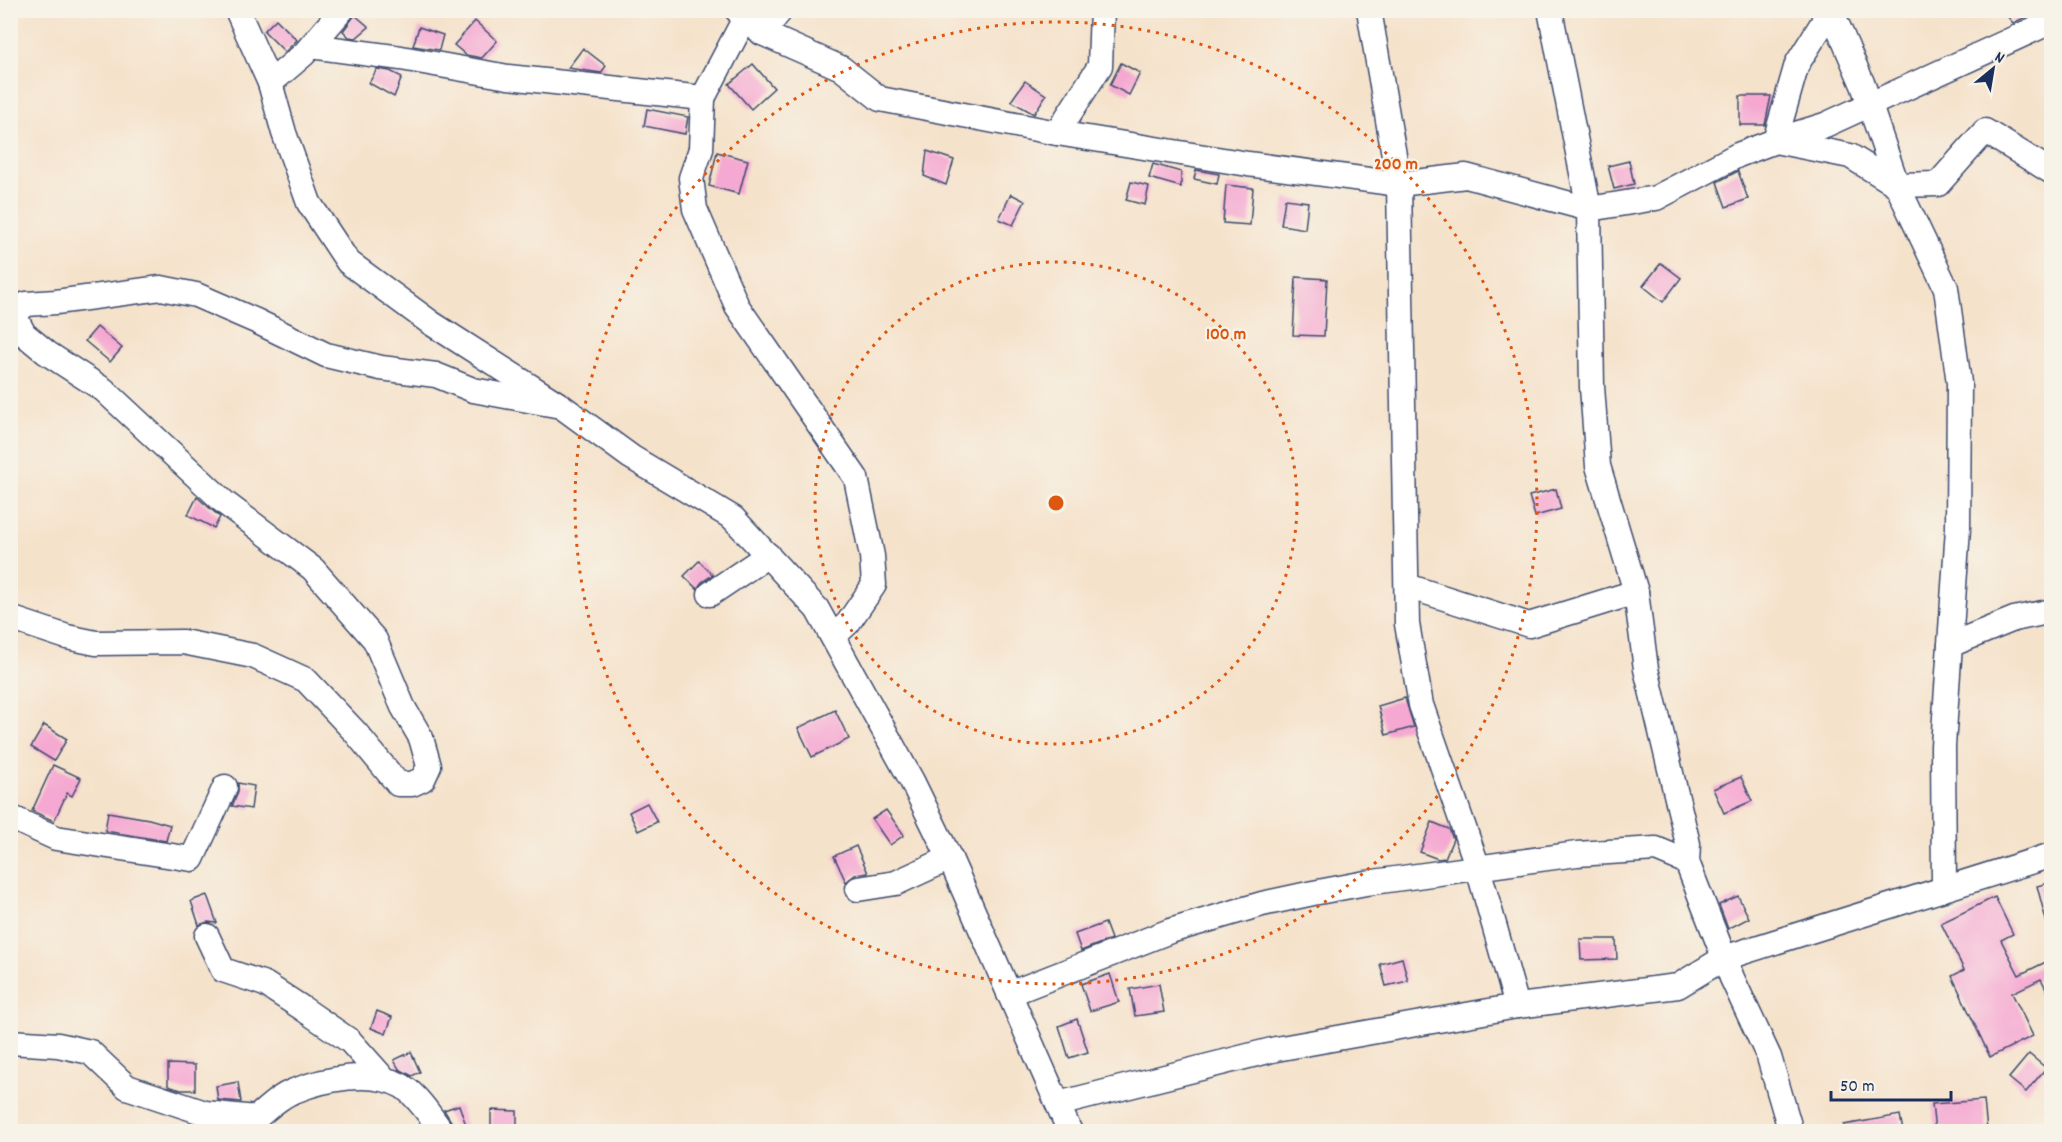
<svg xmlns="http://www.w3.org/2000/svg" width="2062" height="1142" font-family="Dekko,sans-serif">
<rect width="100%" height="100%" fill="#f7f3e8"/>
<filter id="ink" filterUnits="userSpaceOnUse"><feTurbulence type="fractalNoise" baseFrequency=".0167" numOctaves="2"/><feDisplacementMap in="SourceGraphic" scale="12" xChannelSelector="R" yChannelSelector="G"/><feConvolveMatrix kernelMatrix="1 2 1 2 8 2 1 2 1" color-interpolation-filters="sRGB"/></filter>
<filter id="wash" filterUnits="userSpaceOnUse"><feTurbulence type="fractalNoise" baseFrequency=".008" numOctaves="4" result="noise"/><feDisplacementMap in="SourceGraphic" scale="24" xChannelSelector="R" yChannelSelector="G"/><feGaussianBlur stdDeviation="1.35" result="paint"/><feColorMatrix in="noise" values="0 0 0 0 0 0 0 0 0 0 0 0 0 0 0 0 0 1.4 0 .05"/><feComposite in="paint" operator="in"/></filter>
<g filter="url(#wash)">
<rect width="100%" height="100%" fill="#f5e2cb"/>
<g id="blocks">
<g fill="#f5a8d1">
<path d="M2002 10H2037L2035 13 2013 23Z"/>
<path d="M355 15 369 27 356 38 349 37 343 31Z"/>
<path d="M276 19 297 40 285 52 264 31Z"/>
<path d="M475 21 497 41 482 58 466 55 454 45Z"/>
<path d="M419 27 443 35 439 50 413 46Z"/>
<path d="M583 48 606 66 601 73 568 68Z"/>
<path d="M1121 63 1140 73 1129 95 1110 85Z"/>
<path d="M753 64 774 88 751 109 729 84Z"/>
<path d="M377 69 390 71 402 77 394 97 369 83Z"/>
<path d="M1025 81 1046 95 1034 114 1011 101Z"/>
<path d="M1740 96H1771L1765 125H1740Z"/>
<path d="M647 109 688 117 685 134 644 126Z"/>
<path d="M927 151 954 160 946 185 924 176Z"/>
<path d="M717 152 748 160 739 194 709 186Z"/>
<path d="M1629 161 1634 184 1614 189 1608 166Z"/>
<path d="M1153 164 1181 172V187L1149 178Z"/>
<path d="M1196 170 1219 174 1217 184 1194 179Z"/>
<path d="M1738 171 1748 199 1726 207 1717 182Z"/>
<path d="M1131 182 1149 186 1145 205 1126 200Z"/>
<path d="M1226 185 1253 188 1250 225 1223 223Z"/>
<path d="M1011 194 1025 201 1013 225 999 219Z"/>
<path d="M1285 199 1308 202 1305 229 1281 225Z"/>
<path d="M1661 263 1681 278 1663 302 1643 286Z"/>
<path d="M1296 277 1327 279 1324 336 1293 335Z"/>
<path d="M97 327 122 348 110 362 85 341Z"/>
<path d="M1556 489 1561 509 1535 516 1529 496Z"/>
<path d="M197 497 220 517 214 528 188 515Z"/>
<path d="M699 561 713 575 702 582 697 589 684 576Z"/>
<path d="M1405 698 1414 727 1386 735 1378 706Z"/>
<path d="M835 710 849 739 812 757 798 728Z"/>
<path d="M44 725 67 739 54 761 31 747Z"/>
<path d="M53 765 81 778 72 796 67 793 54 821 32 811Z"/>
<path d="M1741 777 1752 801 1724 813 1713 789Z"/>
<path d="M238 783 254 786 251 809 232 806 238 792Z"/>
<path d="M647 803 657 822 638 831 629 812Z"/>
<path d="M886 810 904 835 890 845 872 819Z"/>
<path d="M108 812 149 819 170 825 166 841 105 831Z"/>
<path d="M1432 822 1449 829 1453 839 1445 858 1438 859 1420 852Z"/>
<path d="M856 846 868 873 855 875 846 882 834 856Z"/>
<path d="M2052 882V923L2047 924 2037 886Z"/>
<path d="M207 895 217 923 208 922 199 925 191 901Z"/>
<path d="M1738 896 1749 918 1728 929 1719 905Z"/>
<path d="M1995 897 2013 934 2001 940 2019 975 2052 959V1000L2041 979 2012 993 2033 1036 1990 1057 1952 976 1964 970 1941 923Z"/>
<path d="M1105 923 1111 939 1081 951 1075 934Z"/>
<path d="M1580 939H1616L1617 959 1581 960Z"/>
<path d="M1402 958 1408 981 1386 986 1380 964Z"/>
<path d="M1110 974 1119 1002 1090 1011 1081 984Z"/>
<path d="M1159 984 1164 1012 1135 1016 1130 989Z"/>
<path d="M377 1011 392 1017 386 1034 371 1028Z"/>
<path d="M1077 1019 1088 1052 1069 1058 1059 1026Z"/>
<path d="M411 1052 420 1072 412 1076 399 1069 394 1060Z"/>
<path d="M2029 1054 2046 1068 2026 1092 2009 1078Z"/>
<path d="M168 1064 195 1065V1090H181L168 1086Z"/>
<path d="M238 1082 241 1102 218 1100 216 1086Z"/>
<path d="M1984 1100 1987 1131H1935L1932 1104Z"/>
<path d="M459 1105 466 1125 455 1128 444 1110Z"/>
<path d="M491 1110 517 1111V1131H491Z"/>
<path d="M1900 1115 1903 1131H1844V1125Z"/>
</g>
</g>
</g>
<g filter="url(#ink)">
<use href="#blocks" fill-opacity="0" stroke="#3c4a6e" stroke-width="1.5"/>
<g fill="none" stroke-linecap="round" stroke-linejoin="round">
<defs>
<g id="minor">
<path d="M237 10 270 83 284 133 309 203 348 262 431 323 561 406 631 457 733 518 817 609 912 781 952 863 1070 1132"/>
<path d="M737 10 762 33 841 68 880 99 1057 133 1248 164 1399 184 1466 176 1589 209 1656 198 1738 155 1775 141 1850 156 1897 185 1938 184 1985 131 2052 172"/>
<path d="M1369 10 1399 184 1407 624 1421 705 1478 868 1517 1006"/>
<path d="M1550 10 1589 209 1592 387 1598 466 1636 592 1646 669 1688 844 1687 862"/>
<path d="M1831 10 1863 85 1897 185 1946 288 1959 383 1958 528 1943 746 1944 887"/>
<path d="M762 33 781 10"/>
<path d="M311 46 401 58 508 77 703 98 745 18"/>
<path d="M270 83 304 54 342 10"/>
<path d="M703 98 701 149 691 178 695 209 737 306 856 478 872 556 874 585 848 623 833 637"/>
<path d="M1057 133 1100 66 1102 10"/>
<path d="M1777 140 1825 125 2046 24 2052 11"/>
<path d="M1775 141 1797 64 1824 21V10"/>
<path d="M1407 586 1529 625 1636 592"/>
<path d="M710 594 768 555"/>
<path d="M10 618 67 637 96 643 183 642 253 656 306 680 356 733 398 784H412L423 779 429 766 421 738 403 707 375 640 313 569 225 503 104 390 47 353 24 334 14 315 26 304 56 302 161 288 196 295 256 321 326 355 381 368 436 375 473 390 561 406"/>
<path d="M1950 645 2014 619 2052 611"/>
<path d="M10 817 56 838 192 859 225 787"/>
<path d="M858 889 896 883 950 858"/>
<path d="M207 936 223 970 265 984 302 1008 350 1041 383 1078"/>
<path d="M1009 994 1170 931 1262 904 1313 893 1366 883 1577 854 1656 849 1687 862 1732 978 1769 1057 1791 1132"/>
<path d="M10 1042 58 1045 90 1052 127 1087 205 1113 256 1118C267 1109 280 1096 294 1091 324 1079 372 1069 402 1086 417 1095 432 1118 442 1132"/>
<path d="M1058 1104 1276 1049 1517 1006 1678 986 1724 958 2052 855"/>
</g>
</defs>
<use href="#minor" stroke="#3c4a6e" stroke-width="27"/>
<use href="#minor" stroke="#fff" stroke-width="24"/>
</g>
</g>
<g fill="none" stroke="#de5710" stroke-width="3" stroke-dasharray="3 6">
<circle cx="1056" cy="503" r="241"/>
<circle cx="1056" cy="503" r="481"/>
</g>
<circle cx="1056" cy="503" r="9" fill="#de5710" stroke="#f7f3e8" stroke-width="3"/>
<g font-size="18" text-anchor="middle" font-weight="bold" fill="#de5710" stroke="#f7f3e8" stroke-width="4.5" stroke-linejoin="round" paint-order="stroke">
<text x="1396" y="169">200 m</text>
<text x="1226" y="339">100 m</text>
</g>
<rect width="2062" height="1142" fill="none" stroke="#f7f3e8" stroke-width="36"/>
<g transform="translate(1993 69) rotate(30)" stroke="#f7f3e8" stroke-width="4.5" paint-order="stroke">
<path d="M0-4.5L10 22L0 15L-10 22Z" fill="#1b2f5e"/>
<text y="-9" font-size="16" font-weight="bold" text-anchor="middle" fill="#1b2f5e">N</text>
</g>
<path d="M1831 1091v9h120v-9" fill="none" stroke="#1b2f5e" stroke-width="3"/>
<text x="1840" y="1091" font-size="18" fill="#1b2f5e" stroke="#f7f3e8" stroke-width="4.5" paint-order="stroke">50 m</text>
</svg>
